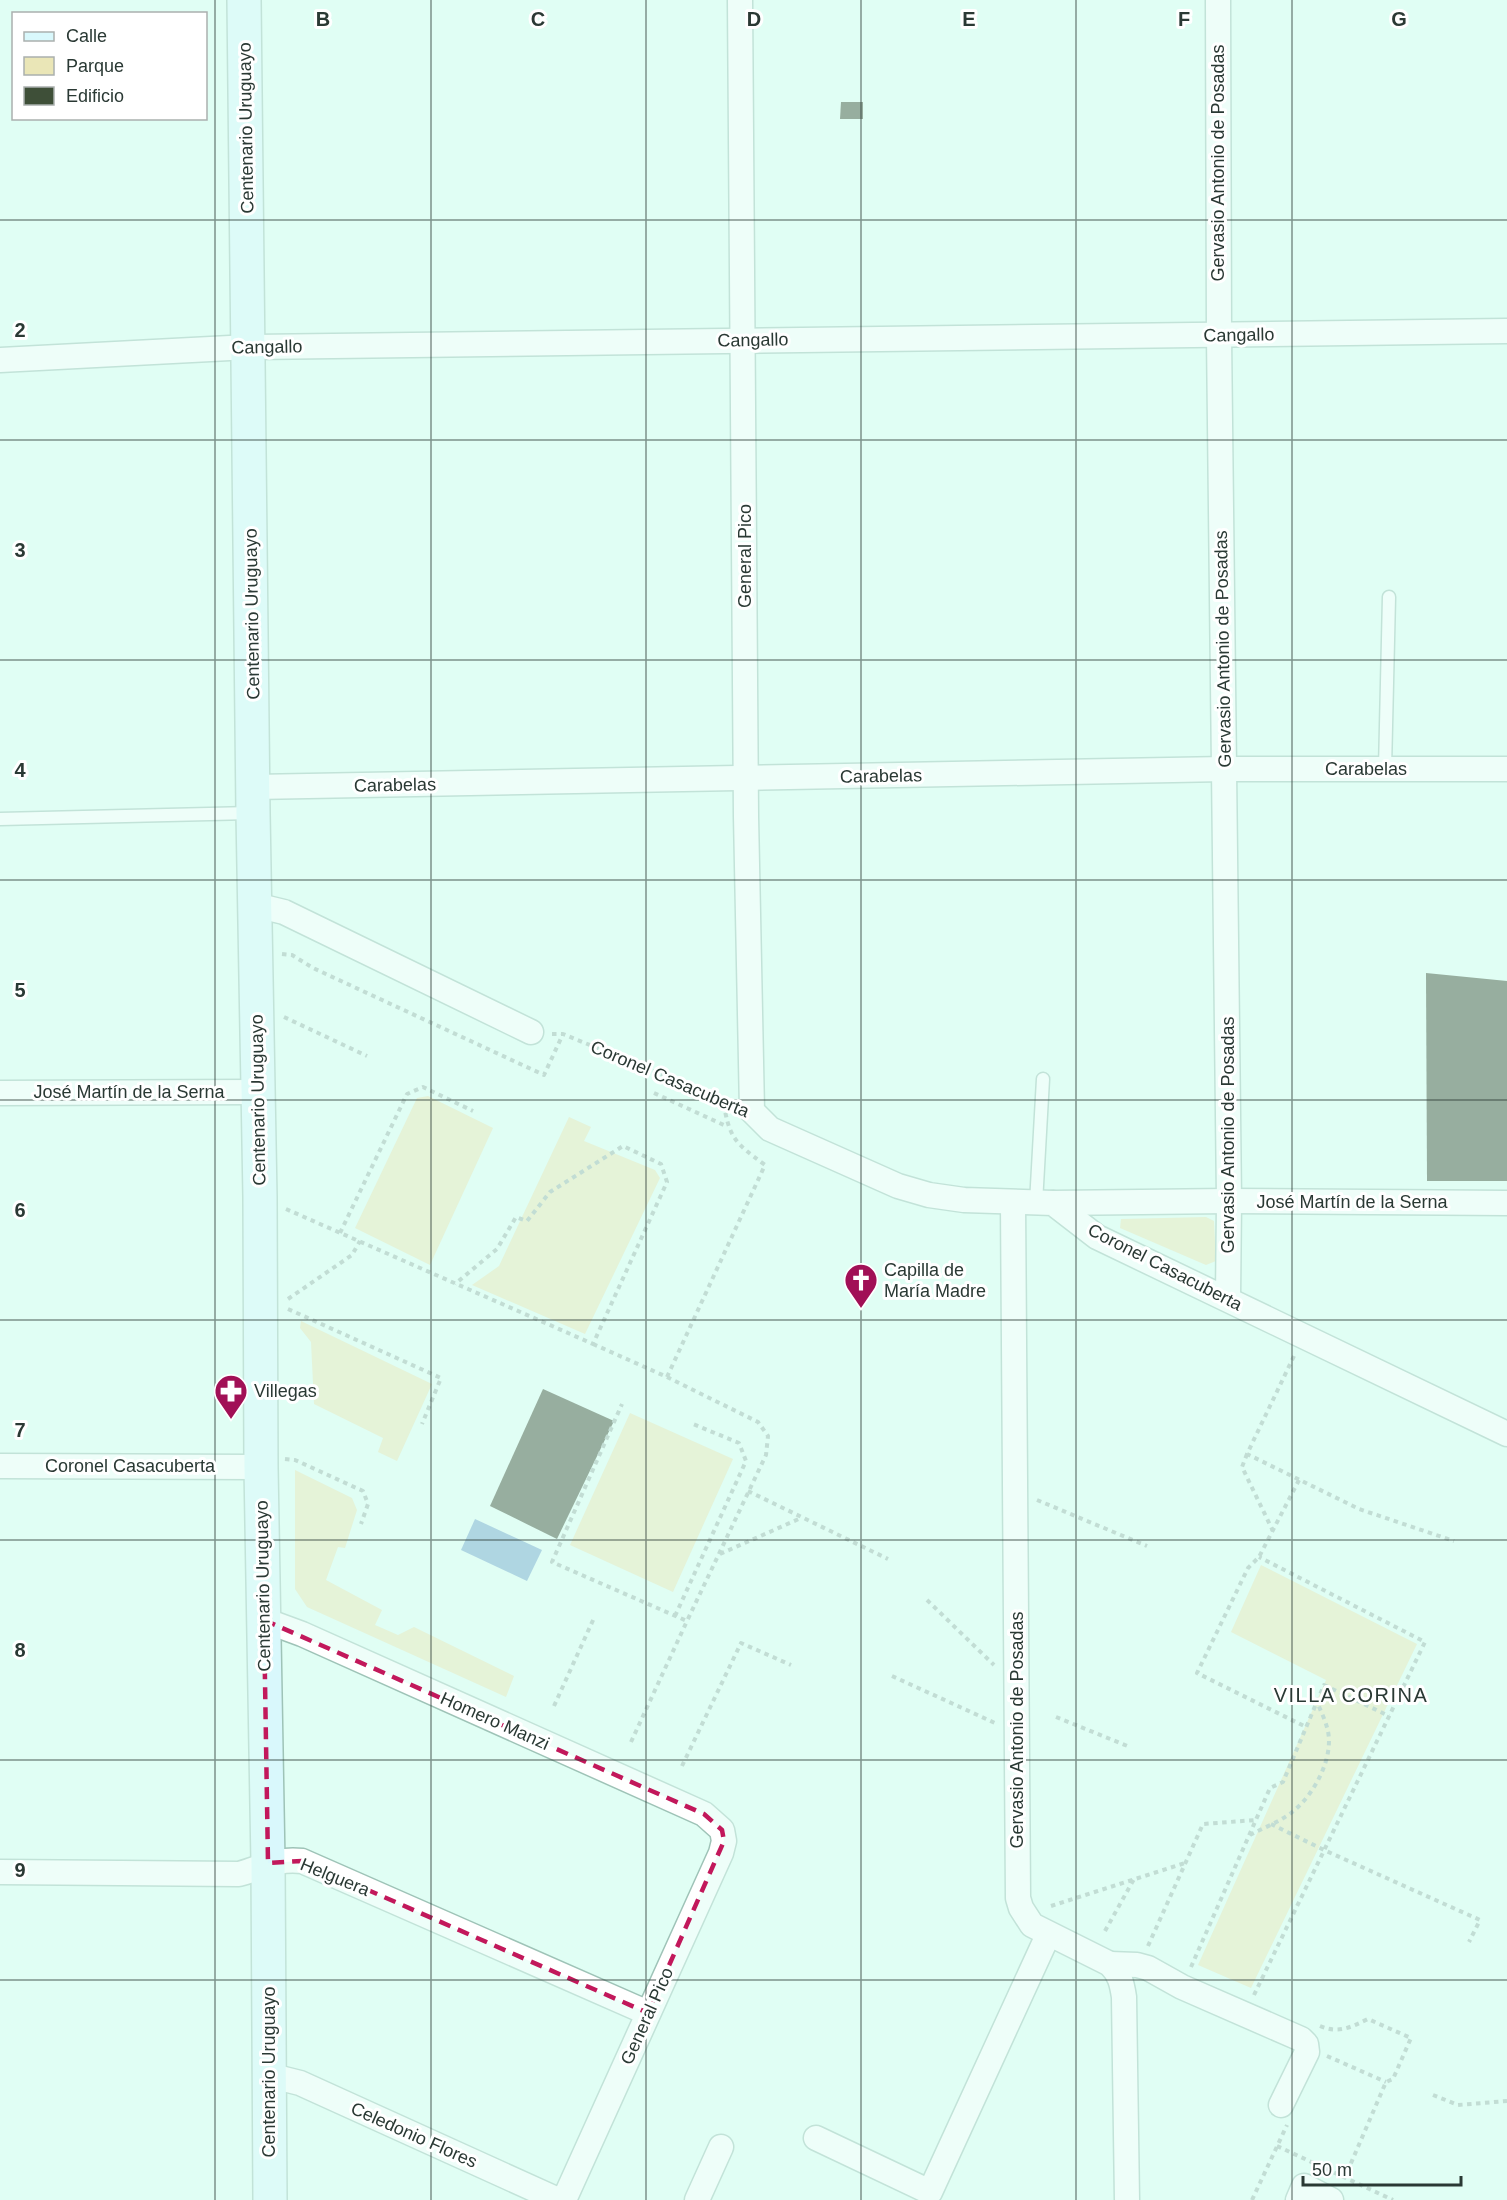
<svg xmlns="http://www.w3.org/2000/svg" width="1507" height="2200" font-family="Arial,sans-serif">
<rect width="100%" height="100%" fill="#e0fef4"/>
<g fill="#eae6b7">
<path d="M428 1096 493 1128 430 1265 355 1228 417 1098Z"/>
<path d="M569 1117 591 1127 584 1141 655 1170 660 1178 585 1334 472 1285 499 1266Z"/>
<path d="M1206 1217 1214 1221 1216 1261 1206 1265 1120 1228 1121 1219Z"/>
<path d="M301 1321 432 1384 397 1461 378 1452 383 1438 314 1404 311 1342 300 1328Z"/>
<path d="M630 1413 733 1459 673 1592 570 1545Z"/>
<path d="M295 1470 352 1498 357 1510 345 1548 338 1547 326 1580 382 1610 375 1625 398 1635 414 1627 514 1676 506 1697 307 1607 295 1589Z"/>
<path d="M1261 1565 1417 1644 1251 1988 1198 1965 1326 1680 1231 1632Z"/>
</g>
<path fill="#74a6cd" d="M475 1519 542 1550 527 1581 461 1550Z"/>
<g fill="#3e4f38">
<path d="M841 102H863V119H840Z"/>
<path d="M1426 973 1507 981V1181H1427Z"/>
<path d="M543 1389 614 1421 557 1539 490 1506Z"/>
</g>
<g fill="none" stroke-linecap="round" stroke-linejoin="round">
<defs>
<g id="service">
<path d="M1385 769 1389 597"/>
<path d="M0 819 251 813"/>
<path d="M1036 1203 1043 1079"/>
</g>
<g id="minor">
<path d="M740 0 746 816 752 1111 770 1129 898 1186 929 1195 964 1200 1053 1203 1097 1237 1507 1434"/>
<path d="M1218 0 1219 336 1229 1201 1228 1298"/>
<path d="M0 360 249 347 1507 331"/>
<path d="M254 787 1225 769H1507"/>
<path d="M255 905 284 912 531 1032"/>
<path d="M0 1093 257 1092"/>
<path d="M1013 1203 1018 1898 1021 1908 1032 1925 1110 1964C1120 1974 1122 1984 1124 1997L1127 2200"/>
<path d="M1053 1203 1229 1201 1507 1203"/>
<path d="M0 1466 261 1467"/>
<path d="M264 1620 302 1634 704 1814 722 1830 724 1841 721 1853 564 2200"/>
<path d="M0 1872 239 1874C262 1868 276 1858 302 1861L648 2013"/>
<path d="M1110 1964 1137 1965 1148 1968 1182 1987 1301 2039 1306 2044 1307 2052 1281 2105"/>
<path d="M268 2075 300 2083 558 2200"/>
<path d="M816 2138 930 2192 1048 1935"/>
<path d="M697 2200 721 2147"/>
<path d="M1298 2200 1304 2186 1331 2200"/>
</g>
<path id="secondary" d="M244 0 253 813 260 1197 261 1467 268 1863 270 2200"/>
</defs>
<use href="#service" stroke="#9ec3b7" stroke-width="15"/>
<use href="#minor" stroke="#9ec3b7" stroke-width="27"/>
<use href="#secondary" stroke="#9ec3b7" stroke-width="36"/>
<g stroke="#9db6ae" stroke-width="4" stroke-dasharray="4.5 4.5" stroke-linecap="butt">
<path d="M282 954 292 955 313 968 544 1075 563 1034"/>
<path d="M284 1017 367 1056"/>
<path d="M552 1034H563L724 1100"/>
<path d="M654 1093 726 1126"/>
<path d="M286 1209C388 1254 491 1299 593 1344L667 1182 661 1164 623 1146 550 1192 527 1221 516 1217 497 1249 455 1284"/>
<path d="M340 1233 407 1094 423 1087 473 1111"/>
<path d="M288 1299 352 1255 360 1241"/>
<path d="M288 1309 441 1378 422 1424"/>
<path d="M593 1344 667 1377 758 1422 768 1436 766 1455 687 1621 552 1562 622 1404"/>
<path d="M1294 1356 1247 1454 1359 1509 1454 1541"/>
<path d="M667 1377 765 1165C734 1142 729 1138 723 1099"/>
<path d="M1247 1454 1242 1467 1273 1531"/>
<path d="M285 1459 295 1460 363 1491 368 1504 361 1524"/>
<path d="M1299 1480 1259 1557 1248 1568 1197 1673 1306 1727"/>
<path d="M748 1491 888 1559"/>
<path d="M1037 1500 1147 1546"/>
<path d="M720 1554 801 1518"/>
<path d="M927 1600 994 1665"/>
<path d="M675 1616 746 1461 739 1443 693 1424"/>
<path d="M892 1676 995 1723"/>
<path d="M554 1706 594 1618"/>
<path d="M1056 1717 1130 1747"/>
<path d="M631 1742 687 1621"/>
<path d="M682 1766 741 1643 791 1665"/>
<path d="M1271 1824 1324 1850 1480 1920 1469 1942"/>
<path d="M1250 1835C1263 1828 1279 1822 1291 1813 1311 1798 1329 1767 1329 1741 1329 1727 1322 1714 1317 1702"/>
<path d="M1051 1906 1185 1863"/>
<path d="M1105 1931 1134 1879"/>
<path d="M1148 1946 1203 1824 1256 1820"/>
<path d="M1191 1967 1270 1788 1283 1782 1324 1685 1389 1716"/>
<path d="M1254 1995 1425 1642 1259 1557"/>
<path d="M1320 2026C1339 2034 1351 2027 1368 2019L1411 2038 1393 2079 1386 2082 1345 2177"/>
<path d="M1327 2056 1386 2082"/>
<path d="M1433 2095 1458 2105 1507 2101"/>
<path d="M1277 2146 1393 2200"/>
<path d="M1252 2200 1287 2125"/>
</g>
<use href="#service" stroke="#fff" stroke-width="12"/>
<use href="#minor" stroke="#fff" stroke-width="24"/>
<use href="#secondary" stroke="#d9f8fc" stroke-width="33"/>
</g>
<path d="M0 0H1507V2200H0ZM264 1620 704 1814 722 1830 724 1841 648 2013 302 1861 268 1863Z" fill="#e0fef4" fill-opacity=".55" fill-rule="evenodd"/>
<path fill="none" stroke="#c2185b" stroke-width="4.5" stroke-dasharray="12 8" stroke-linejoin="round" d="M264 1620 704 1814 722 1830 724 1841 648 2013 302 1861 268 1863Z"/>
<path fill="none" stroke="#2a3934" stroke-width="1.5" stroke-opacity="0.55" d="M215 0V2200M431 0V2200M646 0V2200M861 0V2200M1076 0V2200M1292 0V2200M0 220H1507M0 440H1507M0 660H1507M0 880H1507M0 1100H1507M0 1320H1507M0 1540H1507M0 1760H1507M0 1980H1507"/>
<defs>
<symbol id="church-pin" viewBox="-11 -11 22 30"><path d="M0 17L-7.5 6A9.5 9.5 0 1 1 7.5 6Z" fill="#a11056" stroke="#fff"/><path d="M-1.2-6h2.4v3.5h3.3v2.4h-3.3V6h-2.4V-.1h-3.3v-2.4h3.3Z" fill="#fff"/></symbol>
<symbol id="pharmacy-pin" viewBox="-11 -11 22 30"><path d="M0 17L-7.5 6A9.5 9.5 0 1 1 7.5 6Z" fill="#a11056" stroke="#fff"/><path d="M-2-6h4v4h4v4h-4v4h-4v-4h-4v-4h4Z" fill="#fff"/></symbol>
</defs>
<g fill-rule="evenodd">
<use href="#church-pin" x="842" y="1261" width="38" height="52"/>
<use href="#pharmacy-pin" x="212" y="1372" width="38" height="52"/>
</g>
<g text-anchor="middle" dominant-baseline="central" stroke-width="6" stroke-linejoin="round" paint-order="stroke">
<g font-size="18" fill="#2a3934" stroke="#fff">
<text transform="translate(246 128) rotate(-91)">Centenario Uruguayo</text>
<text transform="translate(1218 163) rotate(-90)">Gervasio Antonio de Posadas</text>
<text transform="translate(1239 335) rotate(-1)">Cangallo</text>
<text transform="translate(753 340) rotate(-1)">Cangallo</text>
<text transform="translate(267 347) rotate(-1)">Cangallo</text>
<text transform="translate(745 556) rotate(-90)">General Pico</text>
<text transform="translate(252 614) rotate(-91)">Centenario Uruguayo</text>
<text transform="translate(1223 649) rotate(-91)">Gervasio Antonio de Posadas</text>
<text x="1366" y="769">Carabelas</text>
<text transform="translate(881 776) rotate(-1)">Carabelas</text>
<text transform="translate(395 785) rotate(-1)">Carabelas</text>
<text transform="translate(670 1079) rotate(23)">Coronel Casacuberta</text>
<text x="129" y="1092">José Martín de la Serna</text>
<text transform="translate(258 1100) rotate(-91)">Centenario Uruguayo</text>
<text transform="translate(1228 1135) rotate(-90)">Gervasio Antonio de Posadas</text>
<text x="1352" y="1202">José Martín de la Serna</text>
<text transform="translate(1165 1267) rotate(27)">Coronel Casacuberta</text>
<text x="130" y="1466">Coronel Casacuberta</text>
<text transform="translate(263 1586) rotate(-91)">Centenario Uruguayo</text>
<text transform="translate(495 1721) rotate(24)">Homero Manzi</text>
<text transform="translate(1017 1730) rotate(-90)">Gervasio Antonio de Posadas</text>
<text transform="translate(335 1877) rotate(22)">Helguera</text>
<text transform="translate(647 2016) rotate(-66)">General Pico</text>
<text transform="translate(269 2072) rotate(-90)">Centenario Uruguayo</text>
<text transform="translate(414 2135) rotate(24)">Celedonio Flores</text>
</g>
<g font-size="18" fill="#2a3934" stroke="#fff" text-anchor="start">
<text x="884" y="1270">Capilla de<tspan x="884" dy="21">María Madre</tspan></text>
<text x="254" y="1391">Villegas</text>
</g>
<g font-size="20" letter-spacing="1.5" fill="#2a3934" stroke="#fff">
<text x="1351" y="1695">VILLA CORINA</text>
</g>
</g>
<g font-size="20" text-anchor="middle" font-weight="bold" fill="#2a3934" stroke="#fff" stroke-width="6" stroke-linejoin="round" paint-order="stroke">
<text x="323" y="26">B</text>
<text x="538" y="26">C</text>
<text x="754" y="26">D</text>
<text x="969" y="26">E</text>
<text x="1184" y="26">F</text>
<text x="1399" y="26">G</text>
<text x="20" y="337">2</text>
<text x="20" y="557">3</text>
<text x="20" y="777">4</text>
<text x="20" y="997">5</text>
<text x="20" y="1217">6</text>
<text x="20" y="1437">7</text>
<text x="20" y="1657">8</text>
<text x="20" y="1877">9</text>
</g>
<rect x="12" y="12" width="195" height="108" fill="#ffffff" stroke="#aab0ae" stroke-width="1.5"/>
<rect x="24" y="32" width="30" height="9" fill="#d9f8fc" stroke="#aab0ae" stroke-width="1.5"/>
<text x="66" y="42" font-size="18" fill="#2a3934">Calle</text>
<rect x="24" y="57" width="30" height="18" fill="#eae6b7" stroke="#aab0ae" stroke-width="1.5"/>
<text x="66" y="72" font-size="18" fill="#2a3934">Parque</text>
<rect x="24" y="87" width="30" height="18" fill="#3e4f38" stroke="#aab0ae" stroke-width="1.5"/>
<text x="66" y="102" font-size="18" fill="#2a3934">Edificio</text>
<path d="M1303 2176v9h158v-9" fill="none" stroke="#2a3934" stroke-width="3"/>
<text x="1312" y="2176" font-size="18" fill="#2a3934" stroke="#ffffff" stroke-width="4.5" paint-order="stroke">50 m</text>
</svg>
